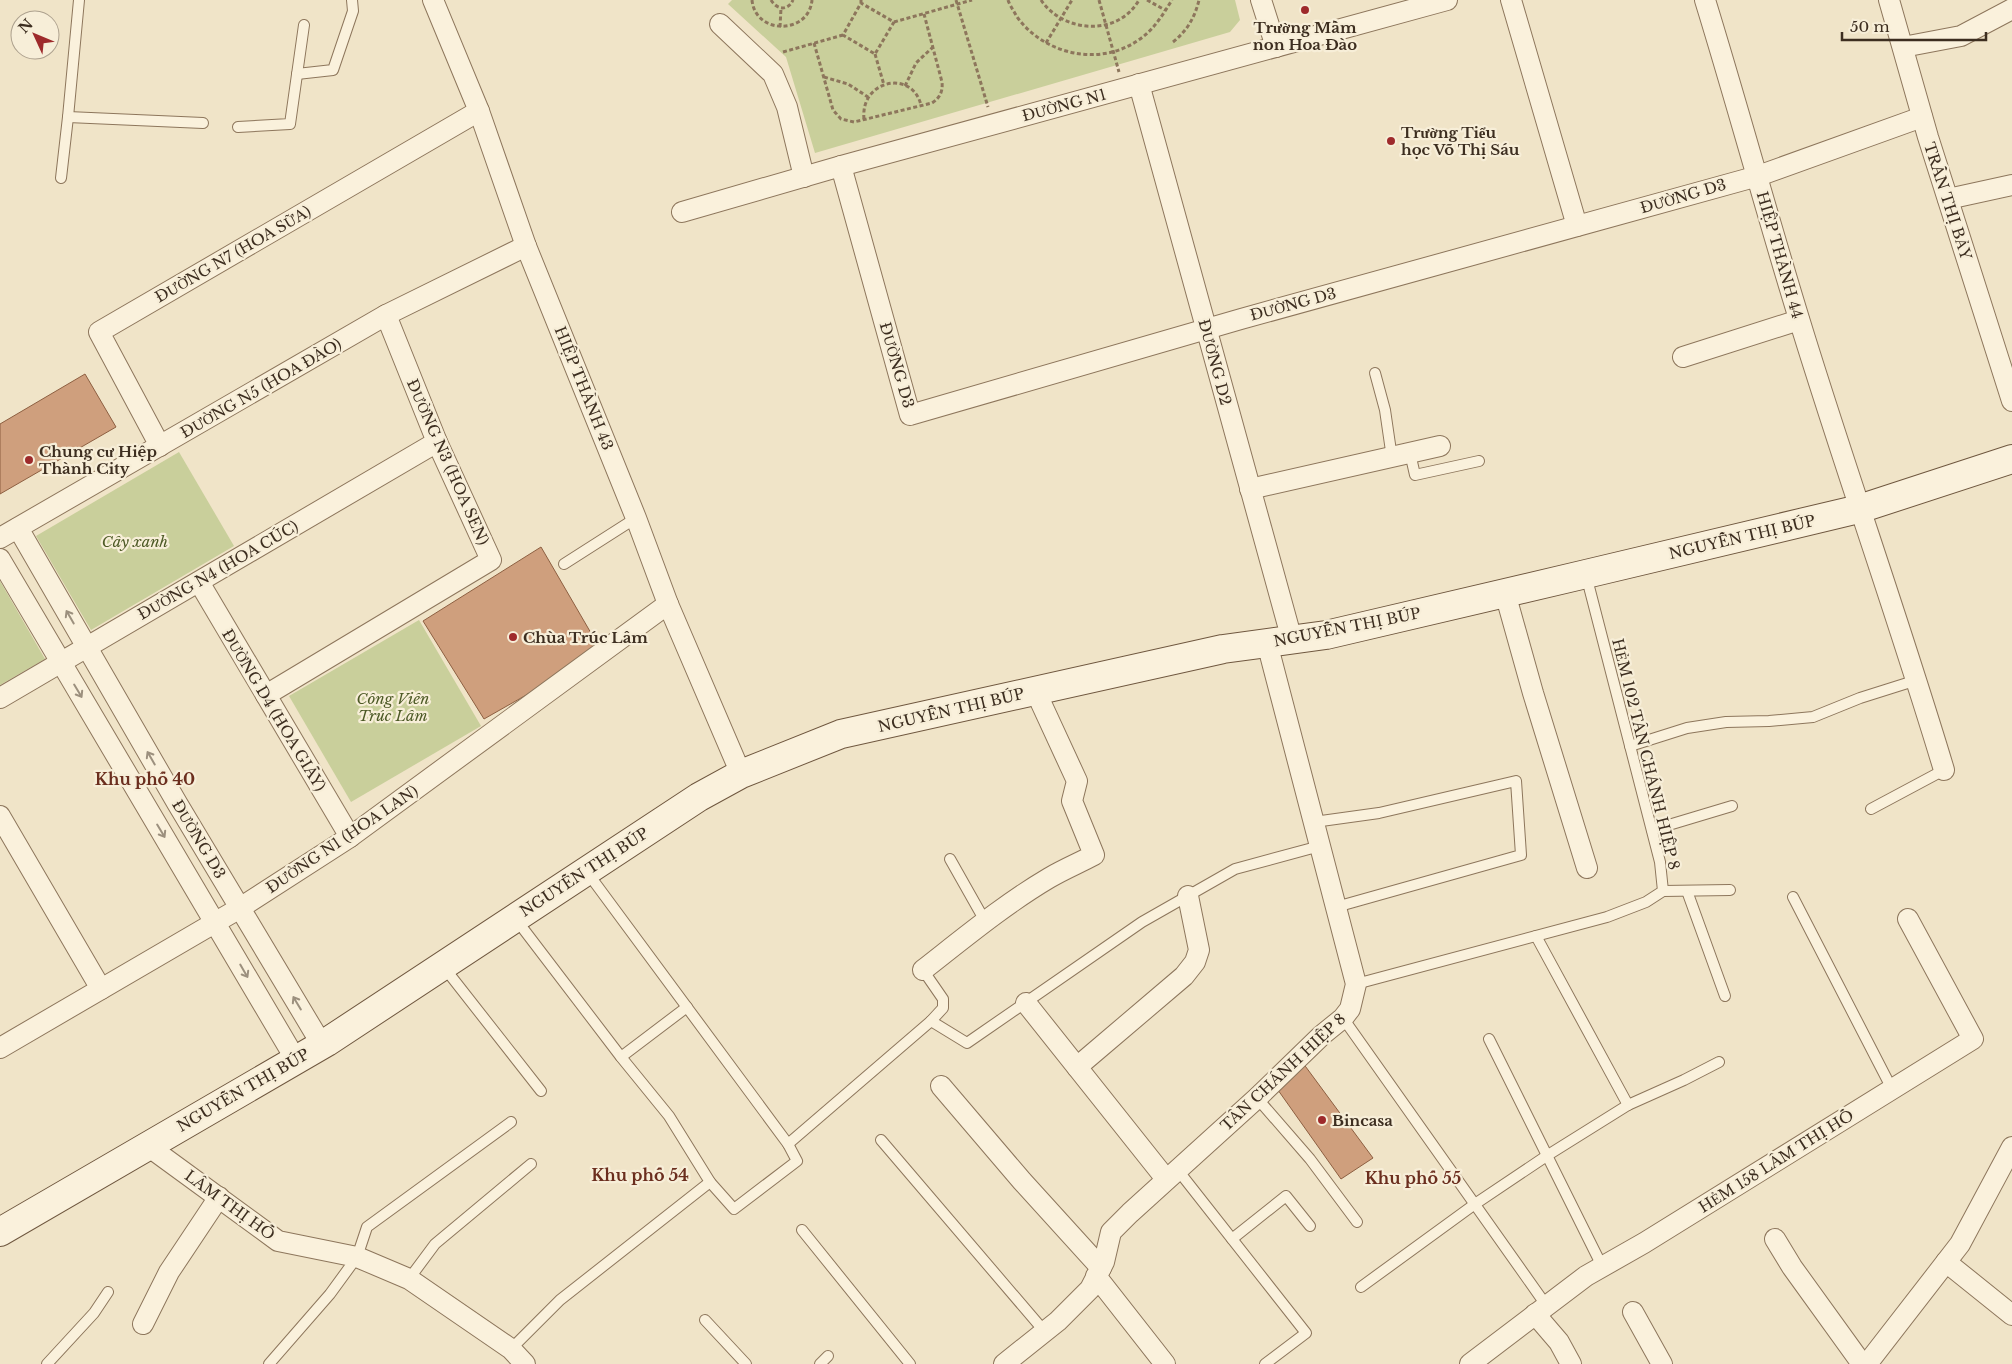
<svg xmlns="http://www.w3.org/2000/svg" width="2012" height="1364" font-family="'Libre Baskerville',serif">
<rect width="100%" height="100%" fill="#f0e4c8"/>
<g fill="#c9cf9b">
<path d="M732 0H1235L1240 20 1230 32 815 153 786 57 728 4Z"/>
<path d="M179 452 234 546 91 630 36 536Z"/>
<path d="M0 581 45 659 0 685Z"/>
<path d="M419 620 481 726 351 802 289 696Z"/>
</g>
<g fill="#cf9f7d" stroke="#8d5f41">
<path d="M85 374 116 427 0 494V424Z"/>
<path d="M541 547 602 652 484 719 423 621Z"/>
<path d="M1300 1059 1373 1158 1341 1179 1273 1083Z"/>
</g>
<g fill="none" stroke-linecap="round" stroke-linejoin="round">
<defs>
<g id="lane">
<path d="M297 74 333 70 353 11 352 0"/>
<path d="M68 117 203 123"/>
<path d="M238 127 290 124 304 25"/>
<path d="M61 178 68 117 79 0"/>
<path d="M1375 373 1385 410 1392 458"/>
<path d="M1410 453 1415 475 1479 461"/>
<path d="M564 564 636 518"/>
<path d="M1630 746 1687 728 1726 722 1769 721 1813 717 1860 698 1917 680"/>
<path d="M1871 809 1944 770"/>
<path d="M1314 822 1379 813 1516 781 1521 855 1336 907"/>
<path d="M1652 830 1732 806"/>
<path d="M950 859 985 921"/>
<path d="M587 872 788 1144 797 1161 734 1209 710 1182"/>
<path d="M1663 891 1730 890"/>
<path d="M1687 891 1725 996"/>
<path d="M1793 897 1892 1089"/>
<path d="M1536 936 1628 1105"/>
<path d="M443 966 541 1091"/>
<path d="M923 970 943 999V1008L931 1021"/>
<path d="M1356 984 1607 917 1646 902 1663 891 1660 862 1586 575"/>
<path d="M1343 1018 1546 1305"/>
<path d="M1489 1039 1602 1266"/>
<path d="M621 1057 687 1007"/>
<path d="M1257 1098 1310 1159 1357 1222"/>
<path d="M881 1140 1045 1332"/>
<path d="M788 1144 931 1021 967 1043 1142 922 1235 869 1320 846"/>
<path d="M1177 1169 1306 1333 1265 1364"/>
<path d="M802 1230 910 1364"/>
<path d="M1232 1239 1286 1196 1310 1226"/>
<path d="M409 1279 435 1244 531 1164"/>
<path d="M1361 1287 1475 1204 1548 1155 1628 1105 1684 1080 1719 1062"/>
<path d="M705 1320 746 1364"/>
<path d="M511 1349 560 1300 710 1182 669 1116 621 1057 515 918"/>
<path d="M47 1364 94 1313 108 1292"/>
<path d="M269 1364 330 1294 357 1257 367 1227 511 1122"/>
<path d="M820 1364 828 1356"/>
</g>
<g id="street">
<path d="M433 0 479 111 526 246 636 518 668 604 741 774"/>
<path d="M1261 0 1276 47"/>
<path d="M1511 0 1577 226"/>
<path d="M1705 0C1738 107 1767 215 1800 322 1846 472 1899 620 1944 770"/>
<path d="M1889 0 1928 137 2012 401"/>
<path d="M720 24 773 74 787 107 804 177"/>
<path d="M1903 47 1961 36 2012 9"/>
<path d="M1139 84 1292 640"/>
<path d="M841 166 910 415 1241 319 1758 176 1922 117"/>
<path d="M1948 199 2012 185"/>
<path d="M682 212 841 166 1447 0"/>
<path d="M1683 357 1799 320"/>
<path d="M160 446 99 332 479 111"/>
<path d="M1250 489 1440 446"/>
<path d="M18 528 177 803 322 1045"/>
<path d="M0 538 386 315 526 246"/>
<path d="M0 559 296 1060"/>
<path d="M199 582 350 837"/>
<path d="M1505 593 1533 693 1587 868"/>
<path d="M266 695 491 560 437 442 386 315"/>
<path d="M0 698 437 442"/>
<path d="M0 816 101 989"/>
<path d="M923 970C964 938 1005 904 1049 878 1064 869 1079 863 1094 855L1072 801 1077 781 1035 690"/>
<path d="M1026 1003 1166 1179"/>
<path d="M0 1048 240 908 350 837 668 604"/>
<path d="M1077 1067 1184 976 1195 962 1199 950 1188 896"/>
<path d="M941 1086 1022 1181 1101 1268"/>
<path d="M148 1146 278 1241 357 1257 409 1279 511 1349 525 1364"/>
<path d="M1775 1239 1792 1267 1862 1364"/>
<path d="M1946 1262 2012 1315"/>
<path d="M1096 1276 1165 1364"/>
<path d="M1633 1312 1662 1364"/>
<path d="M1535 1314 1559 1342 1571 1364"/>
<path d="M143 1324 169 1272 219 1197"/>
<path d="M1004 1364 1058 1321 1090 1289 1104 1262 1111 1232 1130 1213 1257 1098 1322 1035 1343 1018 1350 1009 1356 984 1267 643"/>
<path d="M1470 1364 1586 1276 1644 1243 1973 1039 1908 919"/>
<path d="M1867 1364 1960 1244 2012 1147"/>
</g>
<path id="secondary" d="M0 1232 327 1042 699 797 741 774 841 734 1223 649 1326 635 1586 574 1859 509 2012 459"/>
</defs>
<use href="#lane" stroke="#8d765c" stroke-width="12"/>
<use href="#street" stroke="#8d765c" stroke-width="22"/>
<use href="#secondary" stroke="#6f573f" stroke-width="30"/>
<g stroke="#8d765c" stroke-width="3" stroke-dasharray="4 2.5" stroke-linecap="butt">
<path d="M752 0C755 35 809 35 812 0"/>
<path d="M771 0C777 10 788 11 793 0"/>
<path d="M861 0V3L843 35 875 54 894 22 861 3"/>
<path d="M956 0 988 107"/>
<path d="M1008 0C1010 6 1014 11 1017 17 1044 54 1098 67 1137 41 1153 31 1162 16 1172 0"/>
<path d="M1041 0C1063 33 1118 37 1139 0"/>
<path d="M1099 0 1119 72"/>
<path d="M1147 0 1165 10"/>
<path d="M894 22 972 0"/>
<path d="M780 27 781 8"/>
<path d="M1173 42C1187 31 1195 17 1199 0"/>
<path d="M814 43 833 110 841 119 854 122 932 103C940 98 943 91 942 82L924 14"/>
<path d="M1046 43 1072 0"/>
<path d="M783 52 843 35"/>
<path d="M875 54 884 85"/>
<path d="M824 77 848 84 868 97"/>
<path d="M905 86 916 63 933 47"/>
<path d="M864 119C860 80 912 69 921 105"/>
</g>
<use href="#lane" stroke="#faf1dc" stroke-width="10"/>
<use href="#street" stroke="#faf1dc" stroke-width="20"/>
<use href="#secondary" stroke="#faf1dc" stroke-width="28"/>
</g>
<defs><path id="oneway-shaft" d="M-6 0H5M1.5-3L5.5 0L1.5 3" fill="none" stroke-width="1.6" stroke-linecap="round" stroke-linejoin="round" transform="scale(1.25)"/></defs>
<g stroke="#9c907e">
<use href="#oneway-shaft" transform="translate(70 617) rotate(-120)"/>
<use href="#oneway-shaft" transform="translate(78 691) rotate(59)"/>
<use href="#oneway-shaft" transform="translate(151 758) rotate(-120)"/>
<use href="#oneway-shaft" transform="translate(161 831) rotate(59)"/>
<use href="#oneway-shaft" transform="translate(244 971) rotate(60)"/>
<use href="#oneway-shaft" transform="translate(297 1003) rotate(-121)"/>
</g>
<g fill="#9e2a2b" stroke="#f7eed8" stroke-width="2">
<circle cx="1305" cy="10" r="5"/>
<circle cx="1391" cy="141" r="5"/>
<circle cx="29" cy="460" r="5"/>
<circle cx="513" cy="637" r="5"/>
<circle cx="1322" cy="1120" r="5"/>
</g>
<g text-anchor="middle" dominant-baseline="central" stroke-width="4.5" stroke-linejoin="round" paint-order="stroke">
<g font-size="15" font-weight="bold" fill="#3d2e20" stroke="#f7eed8" text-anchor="start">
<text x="1305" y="27" text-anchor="middle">Trường Mầm<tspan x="1305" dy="17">non Hoa Đào</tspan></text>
<text x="1401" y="132">Trường Tiểu<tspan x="1401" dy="17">học Võ Thị Sáu</tspan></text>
<text x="39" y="451">Chung cư Hiệp<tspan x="39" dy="17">Thành City</tspan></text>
<text x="523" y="637">Chùa Trúc Lâm</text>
<text x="1332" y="1120">Bincasa</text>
</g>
<g font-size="15" fill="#3d2e20" stroke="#f7eed8">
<text transform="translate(1064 105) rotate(-15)">ĐƯỜNG N1</text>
<text transform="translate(1683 196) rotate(-16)">ĐƯỜNG D3</text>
<text transform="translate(1948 201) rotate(72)">TRẦN THỊ BẢY</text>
<text transform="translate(233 254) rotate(-30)">ĐƯỜNG N7 (HOA SỮA)</text>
<text transform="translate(1780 255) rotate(74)">HIỆP THÀNH 44</text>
<text transform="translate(1293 304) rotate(-15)">ĐƯỜNG D3</text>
<text transform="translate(1215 362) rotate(75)">ĐƯỜNG D2</text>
<text transform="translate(897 365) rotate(74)">ĐƯỜNG D3</text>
<text transform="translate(261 388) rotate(-30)">ĐƯỜNG N5 (HOA ĐÀO)</text>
<text transform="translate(584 388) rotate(68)">HIỆP THÀNH 43</text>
<text transform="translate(448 462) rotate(66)">ĐƯỜNG N3 (HOA SEN)</text>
<text transform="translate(1742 537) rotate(-13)">NGUYỄN THỊ BÚP</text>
<text transform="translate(218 570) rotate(-30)">ĐƯỜNG N4 (HOA CÚC)</text>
<text transform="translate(1347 627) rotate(-11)">NGUYỄN THỊ BÚP</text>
<text transform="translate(274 710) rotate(59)">ĐƯỜNG D4 (HOA GIẤY)</text>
<text transform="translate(951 710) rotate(-13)">NGUYỄN THỊ BÚP</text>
<text transform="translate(1646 754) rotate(76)">HẺM 102 TÂN CHÁNH HIỆP 8</text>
<text transform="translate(199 839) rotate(59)">ĐƯỜNG D3</text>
<text transform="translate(342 839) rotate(-34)">ĐƯỜNG N1 (HOA LAN)</text>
<text transform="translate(584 872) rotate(-33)">NGUYỄN THỊ BÚP</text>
<text transform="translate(1283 1072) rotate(-43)">TÂN CHÁNH HIỆP 8</text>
<text transform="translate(243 1090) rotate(-30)">NGUYỄN THỊ BÚP</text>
<text transform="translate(1776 1161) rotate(-32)">HẺM 158 LÂM THỊ HỐ</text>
<text transform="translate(230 1205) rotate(36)">LÂM THỊ HỐ</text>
</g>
<g font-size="15" font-style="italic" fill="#4d5a26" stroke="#f7eed8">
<text x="135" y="541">Cây xanh</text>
<text x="393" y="698">Công Viên<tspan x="393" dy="17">Trúc Lâm</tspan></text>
</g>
<g font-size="16" font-weight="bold" fill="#6b2e1e" stroke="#f7eed8">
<text x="145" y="779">Khu phố 40</text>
<text x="640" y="1175">Khu phố 54</text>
<text x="1413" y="1178">Khu phố 55</text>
</g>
</g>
<g transform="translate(35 35) rotate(314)"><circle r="24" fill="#f7eed8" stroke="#ada18e"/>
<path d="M0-4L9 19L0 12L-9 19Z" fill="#9e2a2b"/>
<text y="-8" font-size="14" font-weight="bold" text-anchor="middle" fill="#3d2e20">N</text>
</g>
<path d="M1842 32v8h144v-8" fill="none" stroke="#3d2e20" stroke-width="2.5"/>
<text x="1850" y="32" font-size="15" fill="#3d2e20" stroke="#f7eed8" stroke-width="4" paint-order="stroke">50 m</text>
</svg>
